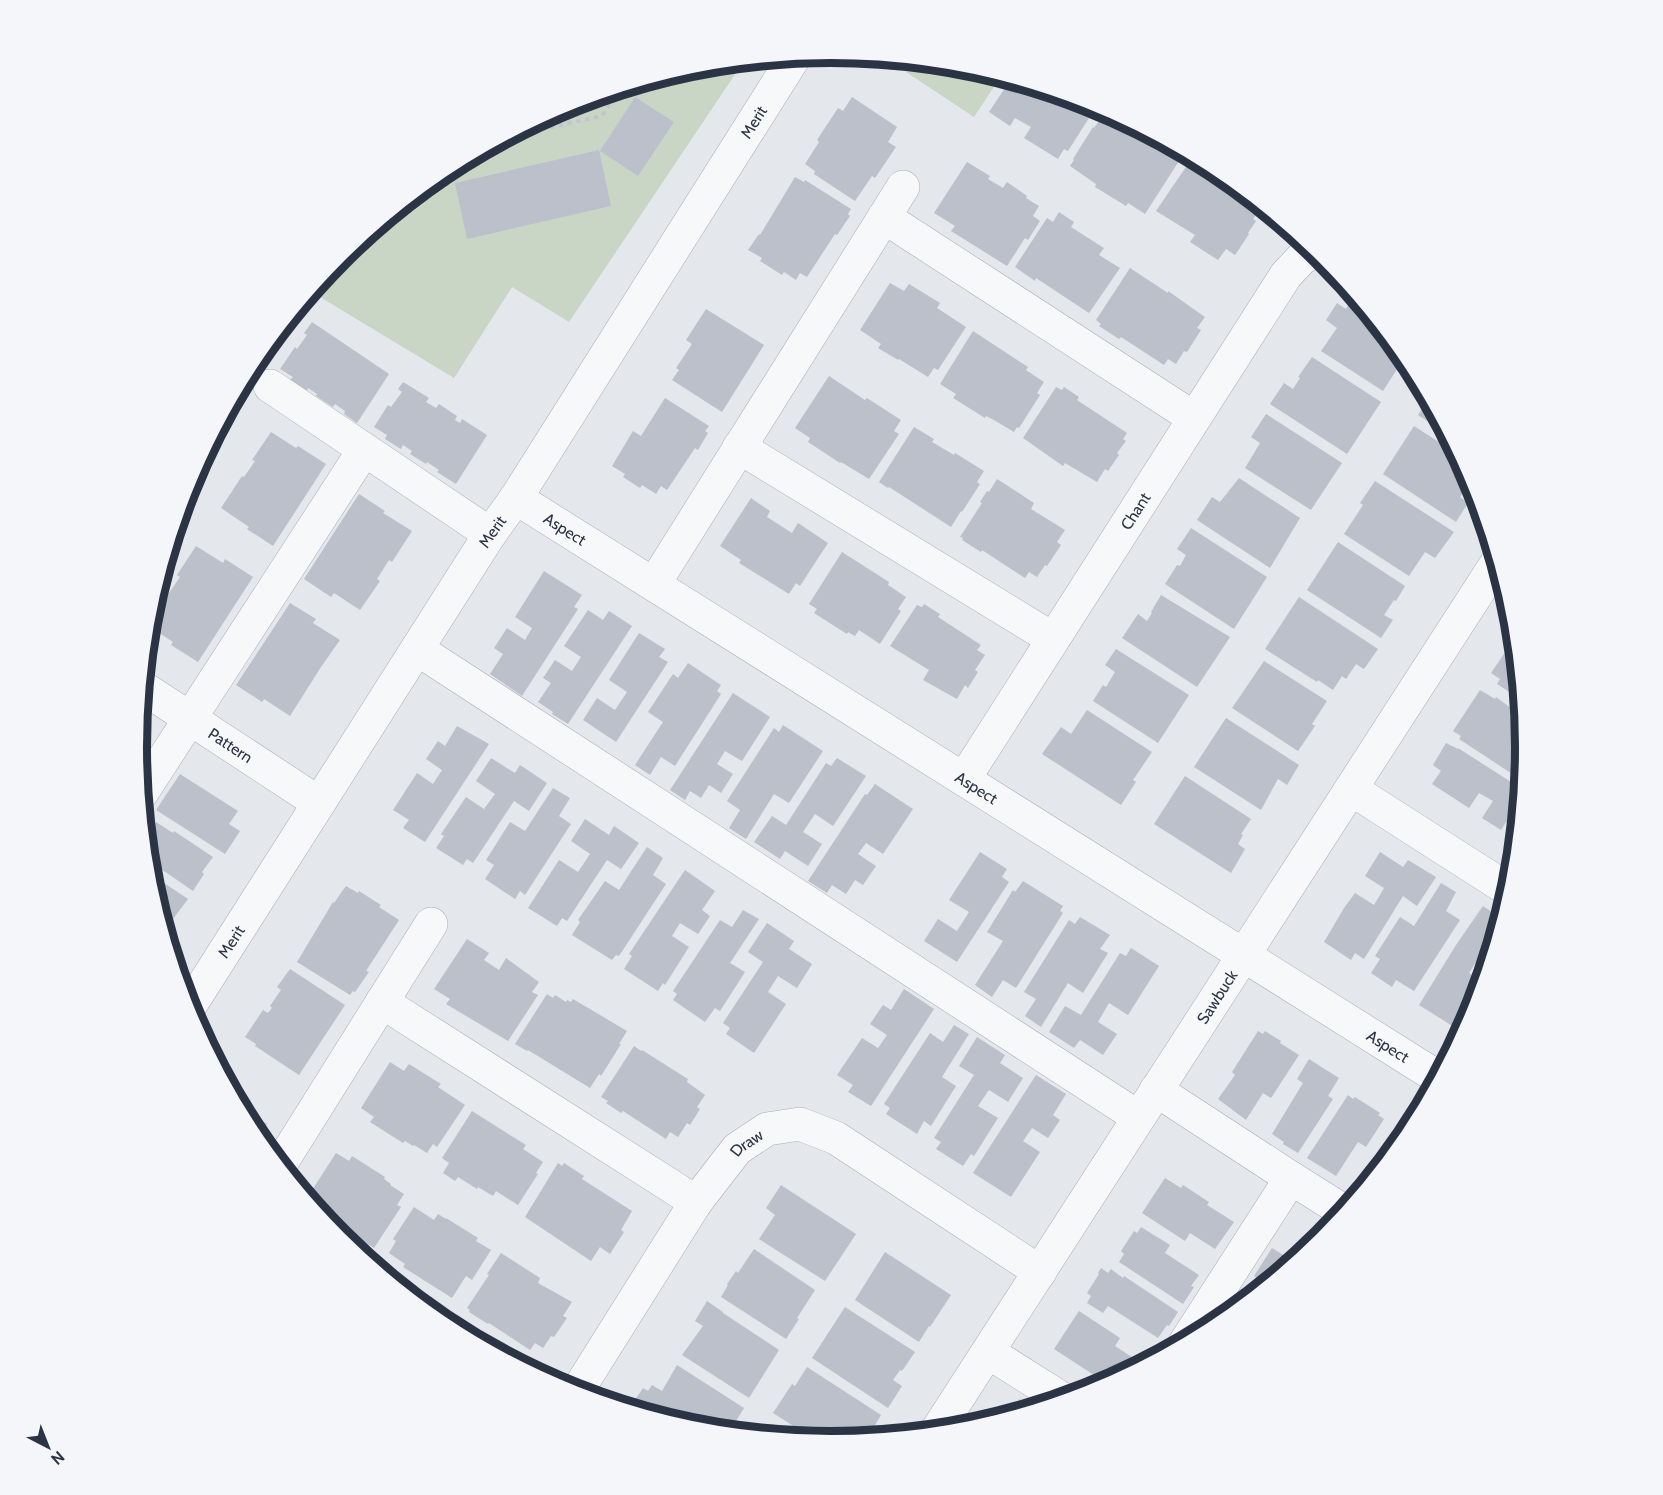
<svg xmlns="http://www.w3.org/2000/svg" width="1663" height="1495" font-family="Cabin,sans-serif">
<rect width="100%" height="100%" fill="#e4e7ec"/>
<g fill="#c9d6c5">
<path d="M885 58 967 66 1001 76 974 117Z"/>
<path d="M744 61 569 322 512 287 454 378 320 297 363 237 446 169 566 105 696 66Z"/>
</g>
<g fill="#bbc0ca">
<path d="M1011 79 1087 102 1096 107 1068 151 1064 149 1058 159 1024 138 1031 127 1015 118 1010 126 989 112Z"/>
<path d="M635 97 674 122 638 176 600 151Z"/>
<path d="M852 97 897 127 888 142 896 147 875 178 872 176 855 201 814 174 815 171 805 164 819 142 817 140 838 108 843 111Z"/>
<path d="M1102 117 1122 129 1124 126 1179 161 1145 214 1128 203 1126 206 1095 187 1096 184 1070 166 1074 160 1073 159 1093 127 1094 128Z"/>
<path d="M599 150 611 206 467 239 455 183Z"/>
<path d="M967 162 990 176 988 179 1003 188 1007 182 1027 196 1026 198 1039 206 1033 216 1040 221 1028 240 1025 238 1007 266 951 231 955 226 934 213Z"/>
<path d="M1188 164 1211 179 1210 181 1258 212 1253 219 1256 221 1248 233 1249 234 1235 255 1226 249 1218 260 1190 242 1195 235 1156 211Z"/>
<path d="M795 177 804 182 805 180 851 209 848 214 850 216 837 235 835 234 807 277 800 273 796 280 784 272 782 275 760 261 762 258 748 250 759 234 760 235Z"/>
<path d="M1059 212 1074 222 1071 227 1104 248 1099 255 1120 268 1089 313 1036 278 1035 281 1015 267 1047 218 1053 222Z"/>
<path d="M1130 268 1168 293V291L1205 317 1197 328 1201 330 1187 352 1184 351 1176 364 1168 359 1164 365 1121 337 1119 339 1099 326 1101 324 1096 320Z"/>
<path d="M890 283 904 291 909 284 940 303 937 308 966 327 938 370 934 368 928 377 899 359 898 360 878 348 881 344 860 330Z"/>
<path d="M1351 301 1370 313 1407 359 1404 364 1401 363 1383 391 1321 351 1337 328 1326 320 1337 303 1346 309Z"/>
<path d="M706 309 764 345 722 412 672 380 679 370 676 368 692 344 686 340Z"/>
<path d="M312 322 389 374 357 423 344 414 345 411 335 404 333 407 316 396 317 394 308 388 307 391 290 380 293 377 280 369 295 347 297 349 307 335 304 333Z"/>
<path d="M973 331 1028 367 1026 370 1044 382 1037 393 1040 395 1019 428 1017 427 1014 432 994 420 986 416 985 418 953 398 956 394 940 384Z"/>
<path d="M1312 357 1381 402 1347 454 1270 404 1284 383 1293 389 1300 378 1298 377Z"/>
<path d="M829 376 865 400 867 398 901 420 894 431 899 434 869 479 841 462 840 463 808 442 810 438 795 428Z"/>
<path d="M403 382 429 398 426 402 436 408 439 404 457 416 455 420 460 423 462 419 487 435 456 484 437 472 439 470 427 462 426 464 410 454 412 451 403 445 401 449 385 439 387 435 374 427 388 405 391 407 402 392 398 389Z"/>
<path d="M1056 387 1062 390 1064 387 1079 397 1077 400 1127 433 1123 439 1126 441 1117 453 1119 455 1108 471 1105 469 1097 482 1065 463 1063 466 1023 438Z"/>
<path d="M665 398 709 426 705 431 708 433 698 450 695 448 667 490 661 486 656 494 642 485 640 488 623 477 625 474 612 466 633 431 641 436Z"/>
<path d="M1429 399 1449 435 1418 415Z"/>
<path d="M1266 414 1342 463 1311 510 1245 468 1260 443 1251 437Z"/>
<path d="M1414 426 1459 455 1473 480 1460 497 1468 503 1456 522 1383 474Z"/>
<path d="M914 427 934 439 932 442 954 455 955 453 984 471 977 482 980 484 962 512 961 511 951 527 889 487 888 488 879 482Z"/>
<path d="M271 432 296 448 298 446 326 464 273 546 247 529 249 527 221 508 242 476 244 477 255 461 252 460Z"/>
<path d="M1239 478 1300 518 1270 568 1197 520 1212 497 1220 502Z"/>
<path d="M997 479 1034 503 1031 509 1065 530 1057 542 1061 545 1047 566 1045 565 1037 577 1029 572 1025 578 982 550 981 552 962 540 963 538 960 537 982 503 980 502 987 491 989 492Z"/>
<path d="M1375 481 1454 532 1435 558 1425 552 1409 576 1344 534 1363 505 1360 503Z"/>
<path d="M359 494 385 511 383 513 412 531 392 562 389 560 377 579 380 581 360 610 334 593 331 597 304 579Z"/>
<path d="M751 498 770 511 767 517 792 533 798 523 828 543 800 586 796 583 789 594 739 563 741 560 720 546Z"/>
<path d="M1191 528 1267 577 1234 629 1165 584 1177 565 1180 566 1186 555 1177 549Z"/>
<path d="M1338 542 1405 586 1396 601 1394 600 1384 615 1393 620 1381 638 1307 590Z"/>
<path d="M196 546 223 563 225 559 253 577 198 662 171 645 173 642 149 626V619L165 595 167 596 180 577 177 575Z"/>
<path d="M842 552 889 582 888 585 906 597 898 609 901 611 880 644 859 630 855 636 848 632 847 634 814 613 817 609 809 604Z"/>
<path d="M544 571 582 595 574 607 578 609 522 696 490 674 503 654 494 648 507 628 525 640 532 628 515 617Z"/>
<path d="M1161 595 1230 637 1197 687 1122 638 1138 614 1147 621 1152 613 1151 612Z"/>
<path d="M1299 597 1378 649 1364 669 1356 664 1346 679 1342 676 1333 690 1318 680 1317 682 1265 649Z"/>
<path d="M290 603 316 619 313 623 340 640 321 667 290 716 264 699 262 702 236 685Z"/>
<path d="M924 604 940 614 938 617 981 645 977 650 985 655 975 670 978 672 968 688 965 685 957 699 923 680 929 670 890 646 917 605 922 607Z"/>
<path d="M588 610 603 620 609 611 632 626 568 724 552 714 553 712 538 702 551 683 543 678 555 660 572 671 581 657 564 646Z"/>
<path d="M639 633 665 649 659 657 668 662 616 742 583 720 597 698 615 710 627 692 609 680Z"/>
<path d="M1510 645 1517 649 1522 700 1497 684 1500 679 1491 673Z"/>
<path d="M1116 649 1189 695 1158 743 1093 701 1103 685 1106 687 1115 672 1105 665Z"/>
<path d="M1264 661 1327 701 1312 724 1315 726 1298 751 1232 708Z"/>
<path d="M688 663 721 685 717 691 721 694 675 766 661 757 650 775 635 765 663 722 648 712 673 674 678 678Z"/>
<path d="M1480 690 1495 699 1496 697 1523 717 1526 748 1523 781 1459 739 1461 736 1453 731Z"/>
<path d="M733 693 770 717 742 761 725 751 717 764 733 774 721 793 709 785 701 798 690 791 685 800 670 790Z"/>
<path d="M1087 710 1152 752 1133 780 1136 782 1121 805 1042 754 1061 727 1071 734Z"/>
<path d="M1226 718 1299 765 1287 785 1278 779 1261 810 1194 767Z"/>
<path d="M783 725 823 751 789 803 774 794 746 839 729 828 740 810 727 801 774 728 779 732Z"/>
<path d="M457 726 489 744 425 842 403 828 409 820 393 810 417 773 433 784 442 770 426 759 438 741 445 746Z"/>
<path d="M1446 743 1458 749V748L1522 789 1518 830 1506 822 1501 830 1482 818 1493 801 1479 793 1469 808 1432 784 1441 771 1433 765Z"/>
<path d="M491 758 515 773 520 765 547 783 529 811 514 801 473 863 467 859 463 865 436 848 444 836 441 834 466 797 484 809 495 794 476 781Z"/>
<path d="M837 758 866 776 833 826 815 814 803 832 822 844 808 866 785 851 780 859 754 842 772 816 786 825 826 763 831 766Z"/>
<path d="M180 774 238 811 229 824 240 831 225 854 156 810Z"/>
<path d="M1185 776 1251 819 1241 834 1243 835 1238 844 1245 849 1231 873 1154 824Z"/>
<path d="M875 784 913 809 883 854 866 843 858 854 876 866 863 885 855 880 846 894 832 885 827 893 808 881 865 794 867 795Z"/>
<path d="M553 788 570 798 559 816 571 824 525 895 520 891 515 899 485 879 494 865 486 860 510 822 525 831Z"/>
<path d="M585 819 609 835 614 826 639 843 621 869 607 860 567 921 562 918 557 926 528 908 559 860 578 872 590 854 571 841Z"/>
<path d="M156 822 173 833 174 831 213 857 202 872 204 874 193 891 148 860 145 831 148 826 152 828Z"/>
<path d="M647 847 663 858 653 875 666 884 619 956 616 955 612 960 572 935 580 922 578 920 605 881 619 890Z"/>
<path d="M980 852 1007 869 1002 877 1009 882 957 962 924 941 938 919 957 931 969 912 949 900Z"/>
<path d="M1380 852 1403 867 1408 860 1436 877 1417 906 1403 896 1364 959 1355 953 1351 960 1324 942 1344 908 1355 893 1374 905 1384 888 1365 876Z"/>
<path d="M685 870 715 891 702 910 710 916 698 934 680 923 672 936 689 947 665 985 663 983 658 991 624 969 632 956 629 954Z"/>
<path d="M149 873 188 899 164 931 150 883Z"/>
<path d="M1023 881 1063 906 1060 911 1063 913 1016 988 1003 980 992 997 975 985 1003 941 987 932 1013 890 1015 892Z"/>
<path d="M1441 883 1456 892 1446 911 1460 920 1414 991 1396 980 1392 987 1371 973 1380 959 1375 956 1400 917 1414 926Z"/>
<path d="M346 886 358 893 359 891 381 905 379 907 399 920 366 971 369 972 355 992 353 991 350 995 297 962 333 902 334 903Z"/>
<path d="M1483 906 1498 916 1497 918 1502 921 1488 966 1478 959 1469 973 1483 982 1479 997 1463 1021 1459 1019 1454 1027 1419 1005 1456 945Z"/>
<path d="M743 910 759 919 730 963 745 972 720 1011 715 1008 705 1022 673 1000 677 994 673 991 720 920 732 927Z"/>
<path d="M1080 917 1110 935 1100 949 1108 953 1083 993 1068 983 1041 1027 1025 1016 1036 999 1024 992 1069 920 1075 924Z"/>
<path d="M767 923 794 941 789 949 812 964 797 988 778 976 768 992 786 1004 754 1053 726 1034 730 1028 723 1023 763 962 748 952Z"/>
<path d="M467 939 489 953 484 960 499 970 506 958 539 982 532 992 538 995 508 1041 446 1004 450 999 434 989Z"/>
<path d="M1131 948 1159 966 1128 1015 1109 1003 1098 1022 1117 1034 1103 1055 1080 1040 1074 1048 1049 1032 1065 1006 1081 1015 1120 953 1126 956Z"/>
<path d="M290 969 345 1005 299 1075 255 1046 256 1044 245 1037 263 1010 268 1013 272 1008 270 1006 281 990 277 987Z"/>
<path d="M904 989 934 1009 871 1106 848 1092 853 1085 837 1075 862 1038 878 1048 887 1035 870 1024 883 1005 891 1010Z"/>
<path d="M547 994 553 998 555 995 566 1002 567 1000 571 1002 573 999 627 1031 619 1044H621L601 1076 599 1074 590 1088 528 1050 527 1051 515 1044Z"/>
<path d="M954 1025 969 1034 942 1077 956 1086 931 1126 924 1121 917 1134 886 1114 890 1108 884 1104 930 1033 943 1042Z"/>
<path d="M1258 1031 1263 1034 1265 1031 1281 1041 1280 1043 1299 1055 1271 1098 1263 1093 1246 1120 1218 1099 1235 1075 1232 1072Z"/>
<path d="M977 1037 1005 1055 1000 1063 1023 1078 1008 1102 989 1090 978 1106 998 1118 974 1156 971 1154 963 1166 936 1149 941 1142 934 1138 974 1075 959 1066Z"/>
<path d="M634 1046 641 1051 642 1050 688 1079 687 1082 705 1095 697 1107 700 1109 690 1125 687 1123 678 1137 670 1132 666 1139 623 1111 621 1113 606 1103 608 1101 601 1097Z"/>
<path d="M1309 1059 1339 1078 1328 1096 1333 1099 1298 1153 1283 1144 1284 1142 1272 1134 1303 1083 1297 1079Z"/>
<path d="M390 1062 404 1071 409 1064 441 1084 438 1087 465 1105 437 1147 433 1144 427 1153 414 1145 413 1146 405 1141 403 1143 370 1122 374 1117 361 1108Z"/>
<path d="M1036 1075 1066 1094 1053 1115 1060 1120 1048 1138 1032 1128 1023 1141 1040 1152 1011 1197 973 1173Z"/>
<path d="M1348 1095 1353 1099 1355 1097 1380 1113 1378 1115 1384 1119 1366 1147 1358 1142 1336 1176 1307 1158Z"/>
<path d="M239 1106 267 1124 257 1138 253 1133Z"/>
<path d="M472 1111 526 1145 523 1149 543 1162 536 1173 538 1174 518 1205 496 1191 493 1196 478 1187 477 1189 458 1177 455 1181 443 1173 449 1163 442 1158Z"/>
<path d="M336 1153 349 1161 352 1156 385 1177 384 1179 391 1184 390 1185 404 1194 397 1205 401 1207 374 1248 349 1232 346 1236 328 1224 317 1211 319 1208 307 1198Z"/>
<path d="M558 1163 562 1166 564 1163 584 1176 582 1179 632 1211 621 1230 624 1232 610 1254 600 1247 591 1261 525 1217Z"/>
<path d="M1165 1178 1181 1188 1183 1185 1209 1202 1207 1205 1234 1222 1215 1249 1190 1233 1185 1241 1142 1213Z"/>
<path d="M781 1185 856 1234 825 1281 759 1239 775 1215 766 1208Z"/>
<path d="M414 1207 434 1220 438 1214 446 1219V1218L478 1238 476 1241 491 1250 472 1280 466 1276 452 1298 403 1267 405 1264 389 1253 396 1241 393 1239Z"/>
<path d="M1141 1227 1170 1245 1165 1253 1199 1275 1191 1286 1194 1287 1183 1304 1119 1262 1124 1254 1121 1251 1134 1231 1137 1233Z"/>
<path d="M1272 1248 1294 1262 1267 1284 1254 1276Z"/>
<path d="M754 1249 815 1290 797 1318 799 1319 786 1339 721 1297 728 1285 727 1284 736 1271 738 1273Z"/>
<path d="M885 1252 951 1295 930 1327 929 1326 919 1342 855 1300Z"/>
<path d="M501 1253 540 1278 538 1283 572 1302 563 1316 567 1318 554 1337 551 1336 543 1348 535 1343 530 1350 489 1323 488 1324 469 1312 470 1310 467 1308 489 1275 487 1274Z"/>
<path d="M1101 1268 1108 1273 1111 1269 1123 1278 1124 1276 1178 1312 1169 1326 1167 1325 1158 1338 1108 1306 1103 1313 1087 1303 1091 1296 1087 1293 1099 1274 1098 1273Z"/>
<path d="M707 1301 723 1312V1313L779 1350 749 1398 682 1355 703 1326 695 1321Z"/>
<path d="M845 1307 915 1352 902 1371 900 1370 893 1380 902 1386 888 1408 812 1358Z"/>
<path d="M1079 1311 1120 1338 1115 1346 1144 1365 1110 1383 1098 1375 1097 1377 1054 1349Z"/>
<path d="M677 1365 744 1408 729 1432 696 1429 642 1413 631 1406 643 1388 648 1391 652 1385 662 1391Z"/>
<path d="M807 1367 881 1415 871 1432 863 1427 854 1440 848 1439 847 1441 831 1442 817 1441 773 1413 792 1384 795 1386Z"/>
<path d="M1019 1399 1035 1409 1007 1417Z"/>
<path d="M772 1424 795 1439 765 1436Z"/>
</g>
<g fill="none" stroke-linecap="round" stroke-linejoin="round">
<defs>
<g id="minor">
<path d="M884 217 1194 418"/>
<path d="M270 386 490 534"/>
<path d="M739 447 1053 639"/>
<path id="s1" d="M516 498 1439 1078"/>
<path d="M654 584 903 187"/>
<path d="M417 649 1138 1117"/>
<path id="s2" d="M142 687 319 803"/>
<path id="s3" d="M964 779 1286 275 1302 258 1316 251"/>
<path d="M1351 789 1509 890 1513 885"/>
<path d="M141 794 364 450"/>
<path d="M382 1002 696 1202"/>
<path id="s4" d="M188 1009 490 534 516 498 795 56"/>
<path d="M1156 1090 1291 1178 1185 1343"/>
<path d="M280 1165 431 924"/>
<path d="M1291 1178 1345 1212"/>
<path d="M988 1352 1064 1400"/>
<path id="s5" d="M576 1393 696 1202 737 1149 767 1129 800 1124 836 1138 1040 1272"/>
<path id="s6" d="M936 1432 1498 561"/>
</g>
</defs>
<use href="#minor" stroke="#a9aeb7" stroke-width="34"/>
<path stroke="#c2c5cb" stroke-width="4" stroke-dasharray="4.5 4.5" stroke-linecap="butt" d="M506 137 602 116 619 89"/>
<use href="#minor" stroke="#f7f8fa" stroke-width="33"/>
</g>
<g text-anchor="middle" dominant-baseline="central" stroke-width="6" stroke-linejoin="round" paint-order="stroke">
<g font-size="16" fill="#2b3445" stroke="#f4f6f9">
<text stroke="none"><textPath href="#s4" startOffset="1052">Merit</textPath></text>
<text stroke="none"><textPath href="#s3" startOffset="318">Chant</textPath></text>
<text stroke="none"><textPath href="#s1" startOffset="58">Aspect</textPath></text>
<text stroke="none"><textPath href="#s4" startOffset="566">Merit</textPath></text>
<text stroke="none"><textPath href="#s2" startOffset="106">Pattern</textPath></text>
<text stroke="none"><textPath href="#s1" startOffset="544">Aspect</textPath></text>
<text stroke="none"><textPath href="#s4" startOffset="80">Merit</textPath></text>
<text stroke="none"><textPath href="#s6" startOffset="518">Sawbuck</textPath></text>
<text stroke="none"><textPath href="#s1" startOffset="1030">Aspect</textPath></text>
<text stroke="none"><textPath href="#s5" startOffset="304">Draw</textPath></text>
</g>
</g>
<path d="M0 0H1663V1495H0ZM147 747a684 684 0 1 1 1368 0a684 684 0 1 1-1368 0Z" fill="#f4f6f9" fill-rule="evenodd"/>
<path fill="none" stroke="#2b3445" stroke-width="8" d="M147 747a684 684 0 1 1 1368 0a684 684 0 1 1-1368 0Z"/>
<g transform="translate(48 1447) rotate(138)" stroke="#f4f6f9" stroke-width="4.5" paint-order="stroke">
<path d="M0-4.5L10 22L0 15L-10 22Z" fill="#2b3445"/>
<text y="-9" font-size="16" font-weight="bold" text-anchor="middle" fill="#2b3445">N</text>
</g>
</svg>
